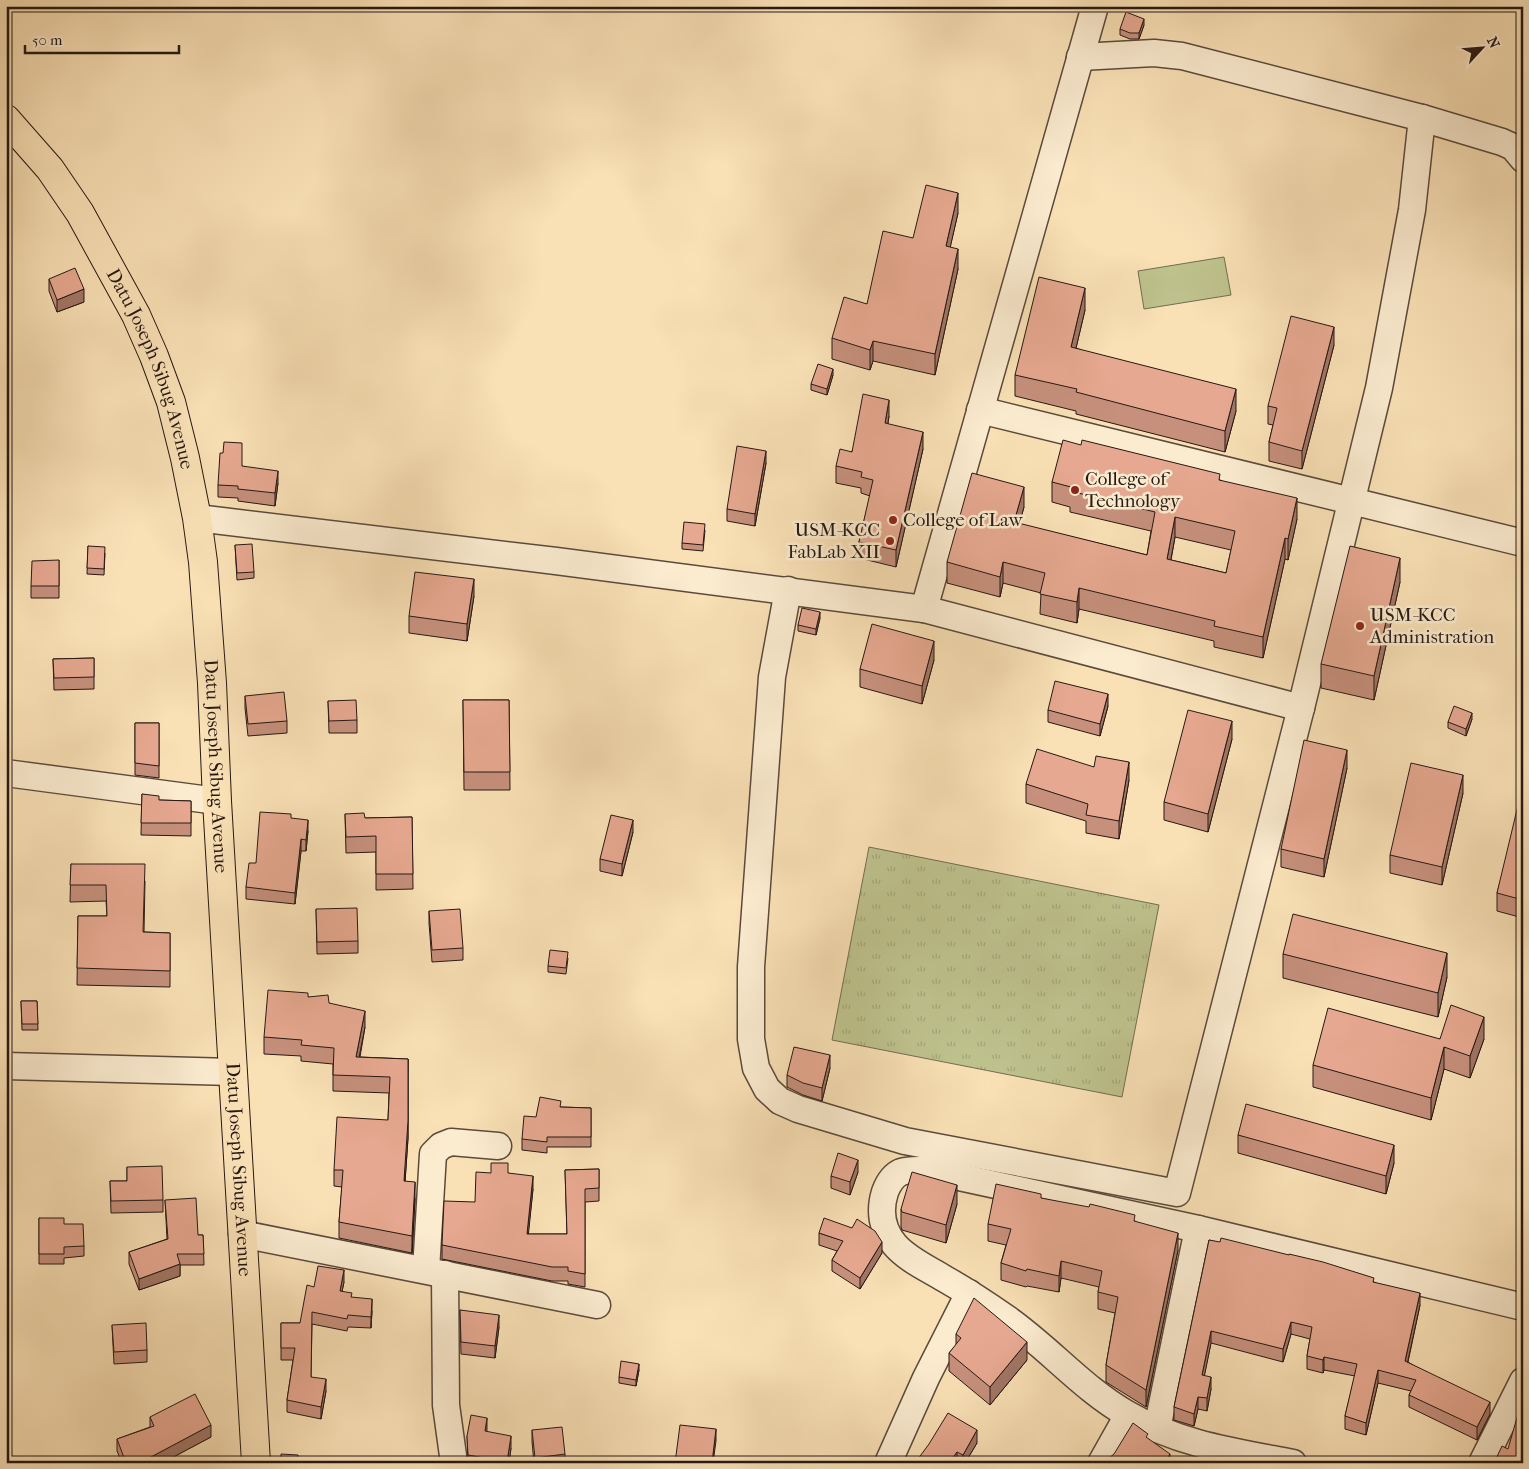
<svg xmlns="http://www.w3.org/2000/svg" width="1529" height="1469" font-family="'IM FELL French Canon',serif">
<defs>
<pattern id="park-tufts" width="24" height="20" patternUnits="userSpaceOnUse" patternTransform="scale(1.25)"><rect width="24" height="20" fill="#bec28d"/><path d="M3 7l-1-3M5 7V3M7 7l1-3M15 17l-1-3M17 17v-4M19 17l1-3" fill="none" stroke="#a3a679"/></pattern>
</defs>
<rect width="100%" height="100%" fill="#f9e0b5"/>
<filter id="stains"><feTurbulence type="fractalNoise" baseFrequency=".004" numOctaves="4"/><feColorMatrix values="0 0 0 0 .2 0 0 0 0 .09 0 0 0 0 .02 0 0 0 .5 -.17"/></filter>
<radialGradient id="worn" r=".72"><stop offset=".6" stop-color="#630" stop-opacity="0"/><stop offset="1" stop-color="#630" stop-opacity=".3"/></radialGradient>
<path fill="url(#park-tufts)" stroke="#726d50" d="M869 847 1159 905 1122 1097 832 1040Z"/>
<path fill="#bec28d" stroke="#726d50" d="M1224 257 1231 295 1144 309 1138 271Z"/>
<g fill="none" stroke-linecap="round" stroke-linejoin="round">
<defs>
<g id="minor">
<path d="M1080 57 1154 53 1182 56 1422 118 1502 142 1513 147 1523 159"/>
<path d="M980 410 1523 543"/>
<path d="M197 518 556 561 924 609 1301 708"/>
<path d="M788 590 772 677 751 967V1039L756 1068 767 1089 780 1101 798 1109 905 1141 1177 1193 1301 708 1379 388 1412 210 1422 118"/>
<path d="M924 609 1095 6"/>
<path d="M6 773 217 801"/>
<path d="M6 1066 233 1072"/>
<path d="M242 1234 597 1305"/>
<path d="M426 1270 433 1154 441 1146 451 1142 498 1146"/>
<path d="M445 1274 446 1405 454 1463"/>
<path d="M1157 1429 1198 1229"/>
<path d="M888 1463 926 1378 969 1293"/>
<path d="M1101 1463 1128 1415"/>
<path d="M1293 1463C1236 1452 1178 1444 1127 1414 1083 1389 1048 1347 1006 1318 986 1304 966 1291 945 1279 929 1269 908 1260 895 1245 882 1230 879 1211 885 1192 888 1184 892 1176 901 1172 910 1169 918 1170 927 1170L1198 1229 1523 1307"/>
<path d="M1482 1463 1523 1381"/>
</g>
<g id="major">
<path id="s1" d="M6 119 50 169 80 213 136 315 154 356 171 402 185 458 197 518 203 562 212 683 217 801 256 1463"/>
</g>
</defs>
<use href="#minor" stroke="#5b4a3c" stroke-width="29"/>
<use href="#major" stroke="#261814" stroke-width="30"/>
<use href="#minor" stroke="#fbebcf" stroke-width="26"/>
<use href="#major" stroke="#f9e0b5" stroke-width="28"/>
</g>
<g fill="#c6907c" stroke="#261814" fill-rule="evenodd">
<path d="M1144 25 1139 39H1130L1120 35V29Z"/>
<path d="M958 213 950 247 958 269 935 375 873 361 870 370 832 359V338L867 304 913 238Z"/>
<path d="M49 279 84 302 57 312 49 291Z"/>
<path d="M1085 310 1076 348 1236 411 1225 452 1076 414V411L1015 396V375Z"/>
<path d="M1334 345 1302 469 1269 461V442L1273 425 1268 424V406Z"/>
<path d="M833 375 827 395 811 390V384Z"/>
<path d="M889 416 888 424 923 449 896 567 859 558V542L870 496 861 493V488L836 483V466Z"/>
<path d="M1081 445 1220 480 1297 519 1288 560 1285 559 1263 658 1214 647V641L1079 609 1077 623 1040 614 1041 593 1003 583 1000 597 947 583V562L1024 507 1019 524 1147 555 1151 531 1070 512V507L1052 502V482ZM1175 537 1231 550 1226 573 1171 560Z"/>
<path d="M766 463 755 526 727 521V509Z"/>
<path d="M242 466 278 483 275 506 238 501V498L218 497V485Z"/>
<path d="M705 530 703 551 682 549V543Z"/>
<path d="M235 545 254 572V578L237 580Z"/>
<path d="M88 546 105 553 104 575 87 574Z"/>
<path d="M59 560V598H31V586Z"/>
<path d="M1400 582 1374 700 1321 688V664Z"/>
<path d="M474 596 467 641 409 633V616Z"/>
<path d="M820 618 816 635 798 631V625Z"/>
<path d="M94 658V689L54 690 53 659Z"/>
<path d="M934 660 922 704 860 687V669Z"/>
<path d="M245 696 287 721V733L248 736 245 708Z"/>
<path d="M463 700H509L510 790H464Z"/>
<path d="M328 701 357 720V733H329Z"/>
<path d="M1108 706 1100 736 1048 722V710Z"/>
<path d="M1472 719 1466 736 1448 728V722Z"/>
<path d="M135 723H159V778L135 775Z"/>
<path d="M1232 739 1208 832 1164 820V802Z"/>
<path d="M1347 768 1324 877 1281 867V849Z"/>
<path d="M1129 780 1119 839 1086 833V821L1026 803V784Z"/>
<path d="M1463 793 1442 885 1390 873V855Z"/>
<path d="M142 794 159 800 191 801V836L141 835Z"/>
<path d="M1523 798V918L1497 911V893Z"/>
<path d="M345 814 365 818 412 817 413 889 376 890V852L346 853Z"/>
<path d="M291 818 308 831 306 851H301L295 904 246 899V887L256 863Z"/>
<path d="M633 832 622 876 600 871V859Z"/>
<path d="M71 864 145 881 144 932 170 933V987L77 985 78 916H107L106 901 70 902Z"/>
<path d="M316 909 358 941V953L317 954Z"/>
<path d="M429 911 463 948V960L432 962 429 923Z"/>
<path d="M1283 954 1447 977 1438 1017 1283 978Z"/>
<path d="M568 958 566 974 548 972V966Z"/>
<path d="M308 997 329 1003 365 1027 360 1057 408 1059V1138L405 1181 415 1199 412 1253 339 1238V1222L342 1187 334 1186V1170L388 1120 389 1093 333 1091V1064L301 1061V1056L264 1054V1037Z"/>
<path d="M21 1001H37L38 1030H22Z"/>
<path d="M1440 1039H1484L1470 1078 1444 1069 1431 1120 1313 1087V1065Z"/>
<path d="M830 1068 822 1101 803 1095 787 1087V1075Z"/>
<path d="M561 1107 591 1108V1147H547V1153L522 1150V1139L536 1117Z"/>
<path d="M1238 1135 1394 1163 1386 1194 1238 1153Z"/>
<path d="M127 1167 163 1200V1212L111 1213 110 1181H127Z"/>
<path d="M599 1169V1201L585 1202V1287L568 1284V1281H552L442 1259V1245L475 1202 508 1173 533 1189 528 1234H567L565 1170Z"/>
<path d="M858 1172 850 1195 831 1188V1176Z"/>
<path d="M1041 1198 1135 1221 1178 1250 1146 1407 1106 1382V1365L1115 1313 1098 1309V1292L1099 1287 1061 1278 1059 1292 1027 1286 1026 1287 1001 1280V1263L1006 1245 988 1241V1224Z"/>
<path d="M165 1200 198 1235H203L204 1265H180V1276L139 1290 129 1264V1252L167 1239Z"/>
<path d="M957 1204 946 1243 902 1230 901 1227V1209Z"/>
<path d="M39 1218 64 1224 84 1246V1256L64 1258V1264H39Z"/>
<path d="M819 1233 882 1253 860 1289 832 1271V1260L837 1251 819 1245Z"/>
<path d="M1209 1240 1374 1282 1420 1305 1408 1362 1490 1414 1477 1440 1409 1407V1395L1411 1391 1378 1383 1366 1435 1345 1429V1416L1355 1376 1324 1370 1323 1373 1307 1369V1356L1310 1339 1291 1334 1283 1362 1211 1343 1204 1376 1211 1389 1207 1411 1198 1409 1194 1426 1174 1420V1407Z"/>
<path d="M344 1282 342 1291 372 1311 371 1328 348 1327 347 1331 312 1324 311 1377 326 1391 321 1419 287 1412V1400L293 1360H281V1323H300L314 1287Z"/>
<path d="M460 1310 499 1327 495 1358 461 1354Z"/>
<path d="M112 1325 147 1350V1362L114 1364Z"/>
<path d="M956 1334 1027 1360 990 1405 949 1371V1353L956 1345Z"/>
<path d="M639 1370 636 1386 619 1383V1377Z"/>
<path d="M150 1417 211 1437 162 1463H122L117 1451V1439L150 1427Z"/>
<path d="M532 1430 565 1454V1463H534L532 1442Z"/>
<path d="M487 1432 511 1448 509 1463H468L467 1436Z"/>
<path d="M977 1443 965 1463H915Z"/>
</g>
<g fill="#a17665" stroke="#261814">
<path d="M1144 19V25L1139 39V33Z"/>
<path d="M958 193V213L946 266V246Z"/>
<path d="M958 249V269L935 375V354Z"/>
<path d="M6 258H9V270L6 271Z"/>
<path d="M1085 288V310L1071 369V347Z"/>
<path d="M84 289V302L57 312V300Z"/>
<path d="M1334 327V345L1302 469V451Z"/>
<path d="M873 341V361L870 370V350Z"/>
<path d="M833 369V375L827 395V389Z"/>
<path d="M1236 389V411L1225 452V431Z"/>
<path d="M889 400V416L885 440V423Z"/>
<path d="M923 432V449L896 567V550Z"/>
<path d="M766 451V463L755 526V514Z"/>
<path d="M278 471V483L275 506V493Z"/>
<path d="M1024 487V507L1014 543V522Z"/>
<path d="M1297 498V519L1288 560V539Z"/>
<path d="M1175 517V537L1167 580V559Z"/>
<path d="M1285 538V559L1263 658V637Z"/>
<path d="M1400 558V582L1374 700V676Z"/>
<path d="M1003 562V583L1000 597V577Z"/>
<path d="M474 579V596L467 641V624Z"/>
<path d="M1079 588V609L1077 623V602Z"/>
<path d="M820 612V618L816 635V629Z"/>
<path d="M934 641V660L922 704V686Z"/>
<path d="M1108 694V706L1100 736V724Z"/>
<path d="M1472 713V719L1466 736V729Z"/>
<path d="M1232 721V739L1208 832V814Z"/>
<path d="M1347 750V768L1324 877V859Z"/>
<path d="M1129 762V780L1119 839V821Z"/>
<path d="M1463 775V793L1442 885V867Z"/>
<path d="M308 820V831L306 851V840Z"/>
<path d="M633 820V832L622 876V864Z"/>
<path d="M301 839V851L295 904V893Z"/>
<path d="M1447 953V977L1438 1017V993Z"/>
<path d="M365 1011V1027L356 1073V1057Z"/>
<path d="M1484 1017V1039L1470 1078V1056Z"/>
<path d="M1444 1047V1069L1431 1120V1098Z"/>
<path d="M830 1055V1068L822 1101V1088Z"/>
<path d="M408 1059V1138L404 1198V1181Z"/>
<path d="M1394 1145V1163L1386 1194V1176Z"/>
<path d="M858 1160V1172L850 1195V1182Z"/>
<path d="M533 1176V1189L527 1248V1234Z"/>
<path d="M415 1182V1199L412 1253V1236Z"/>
<path d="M957 1185V1204L946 1243V1225Z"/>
<path d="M1178 1233V1250L1146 1407V1390Z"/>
<path d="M882 1242V1253L860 1289V1278Z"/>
<path d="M1061 1261V1278L1059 1292V1276Z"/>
<path d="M180 1264V1276L139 1290V1279Z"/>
<path d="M344 1270V1282L340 1302V1291Z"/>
<path d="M1420 1293V1305L1405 1374V1361Z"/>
<path d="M372 1299V1311L371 1328V1317Z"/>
<path d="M499 1315V1327L495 1358V1346Z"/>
<path d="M1291 1322V1334L1283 1362V1349Z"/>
<path d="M1211 1331V1343L1202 1388V1375Z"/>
<path d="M1027 1342V1360L990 1405V1387Z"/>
<path d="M1324 1357V1370L1323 1373V1360Z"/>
<path d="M639 1364V1370L636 1386V1380Z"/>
<path d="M1378 1370V1383L1366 1435V1423Z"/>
<path d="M1211 1377V1389L1207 1411V1398Z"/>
<path d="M326 1379V1391L321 1419V1407Z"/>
<path d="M1198 1397V1409L1194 1426V1414Z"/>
<path d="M1490 1402V1414L1477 1440V1427Z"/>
<path d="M487 1418V1430L485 1443V1431Z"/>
<path d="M211 1425V1437L162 1463H149V1458Z"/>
<path d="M716 1429V1441L713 1463H712Z"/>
<path d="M977 1430V1443L965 1463H963V1455Z"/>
<path d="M511 1436V1448L509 1463H507Z"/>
<path d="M957 1452V1463H949Z"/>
<path d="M1170 1454V1463H1164Z"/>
</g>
<g fill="#e6a890" stroke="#261814" fill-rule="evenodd">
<path d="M1126 12 1144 19 1139 33H1130L1120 29Z"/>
<path d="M926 185 958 193 946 246 958 249 935 354 873 341 870 350 832 338 844 297 867 304 883 231 913 238Z"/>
<path d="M6 249 9 258H6Z"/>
<path d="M75 268 84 289 57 300 49 279Z"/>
<path d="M1039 277 1085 288 1071 347 1236 389 1225 431 1076 392 1077 389 1015 375Z"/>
<path d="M1291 316 1334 327 1302 451 1269 442 1277 408 1268 406Z"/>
<path d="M818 364 833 369 827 389 811 384Z"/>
<path d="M863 394 889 400 885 423 923 432 896 550 859 542 873 480 861 477 862 472 836 466 840 449 852 452Z"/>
<path d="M1063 440 1081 445 1082 440 1220 474 1219 480 1297 498 1288 539 1285 538 1263 637 1214 626 1215 621 1079 588 1077 602 1040 594 1045 573 1003 562 1000 577 947 562 972 473 1024 487 1014 522 1147 555 1155 512 1070 491 1071 487 1052 482ZM1175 517 1235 531 1226 573 1167 559Z"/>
<path d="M224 442 242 443V466L278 471 275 493 238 489V486L218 485 220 453H223Z"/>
<path d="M737 446 766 451 755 514 727 509Z"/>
<path d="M684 522 705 524 703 545 682 543Z"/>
<path d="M252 544 254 572 237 573 235 545Z"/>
<path d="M88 546 105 547 104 569 87 568Z"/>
<path d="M1350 546 1400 558 1374 676 1321 664Z"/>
<path d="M59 560V586H31L32 561Z"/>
<path d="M415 572 474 579 467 624 409 616Z"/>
<path d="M802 608 820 612 816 629 798 625Z"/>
<path d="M872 624 934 641 922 686 860 669Z"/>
<path d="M94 658V677L54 678 53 659Z"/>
<path d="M1055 681 1108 694 1100 724 1048 710Z"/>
<path d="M284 692 287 721 248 724 245 696Z"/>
<path d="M356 700 357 720 329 721 328 701Z"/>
<path d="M463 700H509L510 772H464Z"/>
<path d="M1454 706 1472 713 1466 729 1448 722Z"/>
<path d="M1188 710 1232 721 1208 814 1164 802Z"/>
<path d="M135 723H159V766L135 763Z"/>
<path d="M1304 740 1347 750 1324 859 1281 849Z"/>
<path d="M1037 749 1094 767 1096 756 1129 762 1119 821 1086 815 1088 804 1026 784Z"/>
<path d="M1411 763 1463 775 1442 867 1390 855Z"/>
<path d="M142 794 159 796V800L191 801V823H141Z"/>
<path d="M1520 797 1523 798V900L1497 893Z"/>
<path d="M260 812 291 814V818L308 820 306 840 301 839 295 893 246 887 249 863H256Z"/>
<path d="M364 813 365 818 412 817 413 874H376V836L346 837 345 814Z"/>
<path d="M611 815 633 820 622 864 600 859Z"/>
<path d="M71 864H145L143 932 170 933V971L77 968 78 916H107L106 885H70Z"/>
<path d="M357 908 358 941 317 942 316 909Z"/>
<path d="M460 909 463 948 432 950 429 911Z"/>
<path d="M1293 914 1447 953 1438 993 1283 954Z"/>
<path d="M550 950 568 952 566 968 548 966Z"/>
<path d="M268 990 308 993V997L328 995 329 1003 365 1011 356 1057 408 1059V1121L404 1181 415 1182 412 1236 339 1222 343 1170H334L337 1117 388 1120 390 1077 333 1075 334 1048 301 1045 302 1040 264 1037Z"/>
<path d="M21 1001H37L38 1024H22Z"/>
<path d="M1451 1005 1484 1017 1470 1056 1444 1047 1431 1098 1313 1065 1328 1008 1440 1039Z"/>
<path d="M794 1047 830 1055 822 1088 803 1083 787 1075Z"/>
<path d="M540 1097 561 1101 560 1107 591 1108V1137H547V1142L522 1139 524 1116 536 1117Z"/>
<path d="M1246 1104 1394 1145 1386 1176 1238 1135Z"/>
<path d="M838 1153 858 1160 850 1182 831 1176Z"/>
<path d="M491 1163H508V1173L533 1176 527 1234H567L565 1170 599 1169V1188L585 1189V1274L568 1271V1267H552L442 1245 444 1201 475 1202 476 1172 491 1173Z"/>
<path d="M162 1166 163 1200 111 1201 110 1181H127V1167Z"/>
<path d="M912 1172 957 1185 946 1225 902 1212 901 1209Z"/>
<path d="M996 1184 1041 1194V1198L1089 1207 1090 1204 1135 1215 1134 1221 1178 1233 1146 1390 1106 1365 1118 1297 1098 1292 1102 1271 1061 1261 1059 1276 1027 1269 1026 1271 1001 1263 1011 1229 988 1224Z"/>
<path d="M196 1198 198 1235H203L204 1254H177L180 1264 139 1279 129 1252 168 1239 165 1200Z"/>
<path d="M39 1218H64V1224H83L84 1246 64 1247V1254H39Z"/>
<path d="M824 1218 852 1228 857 1219 875 1231 882 1242 860 1278 832 1260 843 1241 819 1233Z"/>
<path d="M1221 1238 1289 1255V1254L1323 1262 1374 1278 1373 1282 1420 1293 1405 1361 1490 1402 1477 1427 1409 1395 1416 1380 1378 1370 1366 1423 1345 1416 1357 1364 1324 1357 1323 1360 1307 1356 1312 1327 1291 1322 1283 1349 1211 1331 1202 1375 1211 1377 1207 1398 1198 1397 1194 1414 1174 1407 1209 1240 1220 1242Z"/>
<path d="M318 1266 344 1270 340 1291 352 1293 351 1297 372 1299 371 1317 348 1315 347 1319 312 1312 311 1377 326 1379 321 1407 287 1400 295 1348H281V1323H300L307 1285 314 1287Z"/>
<path d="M974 1298 1027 1342 990 1387 949 1353 961 1338 956 1334Z"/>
<path d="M460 1310 499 1315 495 1346 461 1342Z"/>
<path d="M146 1323 147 1350 114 1352 112 1325Z"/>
<path d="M621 1361 639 1364 636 1380 619 1377Z"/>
<path d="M195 1394 211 1425 149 1458 151 1463H126L117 1439 154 1426 150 1417Z"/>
<path d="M1523 1409V1463H1494L1502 1446 1508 1449 1518 1414 1519 1412H1521Z"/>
<path d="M948 1413 977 1430 963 1455 957 1452 949 1463H915L929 1444Z"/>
<path d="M471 1415 487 1418 485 1431 511 1436 507 1462 468 1455 467 1436Z"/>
<path d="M1133 1423 1148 1434 1146 1437 1170 1454 1164 1463H1095L1097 1460 1108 1459 1114 1454Z"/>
<path d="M680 1425 716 1429 712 1463H675Z"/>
<path d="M562 1427 565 1454 535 1458 532 1430Z"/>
<path d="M281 1454 298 1455V1463H281Z"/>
</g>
<g fill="#8f2418" stroke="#fbebcf" stroke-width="2">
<circle cx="1075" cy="490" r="5"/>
<circle cx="893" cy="520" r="5"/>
<circle cx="890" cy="541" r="5"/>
<circle cx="1360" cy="626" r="5"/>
</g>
<g text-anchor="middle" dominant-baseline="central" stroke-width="5" stroke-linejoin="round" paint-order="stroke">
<g font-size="19" fill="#261814" stroke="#fbebcf">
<text stroke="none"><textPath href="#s1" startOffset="292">Datu Joseph Sibug Avenue</textPath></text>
<text stroke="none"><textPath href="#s1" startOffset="698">Datu Joseph Sibug Avenue</textPath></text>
<text stroke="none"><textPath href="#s1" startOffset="1102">Datu Joseph Sibug Avenue</textPath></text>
</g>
<g font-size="19" fill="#261814" stroke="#fbebcf" text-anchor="start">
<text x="1085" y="479">College of<tspan x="1085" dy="22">Technology</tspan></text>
<text x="903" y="520">College of Law</text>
<text x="880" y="530" text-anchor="end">USM-KCC<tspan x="880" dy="22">FabLab XII</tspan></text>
<text x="1370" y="615">USM-KCC<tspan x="1370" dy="22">Administration</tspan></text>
</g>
</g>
<rect width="1529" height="1469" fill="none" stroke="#f9e0b5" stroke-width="25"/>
<rect x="8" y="8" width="1514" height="1454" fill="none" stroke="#261814" stroke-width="2.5"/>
<rect x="12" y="12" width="1504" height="1444" fill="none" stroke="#261814"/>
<g transform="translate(1482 48) rotate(64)" stroke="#fbebcf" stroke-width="4" paint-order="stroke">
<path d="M0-4L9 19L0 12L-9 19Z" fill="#261814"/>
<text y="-8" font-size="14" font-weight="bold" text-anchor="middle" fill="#261814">N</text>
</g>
<path d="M25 45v8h154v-8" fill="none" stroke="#261814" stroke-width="2.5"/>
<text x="32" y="45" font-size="15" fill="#261814" stroke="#fbebcf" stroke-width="4" paint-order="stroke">50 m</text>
<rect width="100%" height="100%" filter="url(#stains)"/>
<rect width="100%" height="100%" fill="url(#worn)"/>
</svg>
